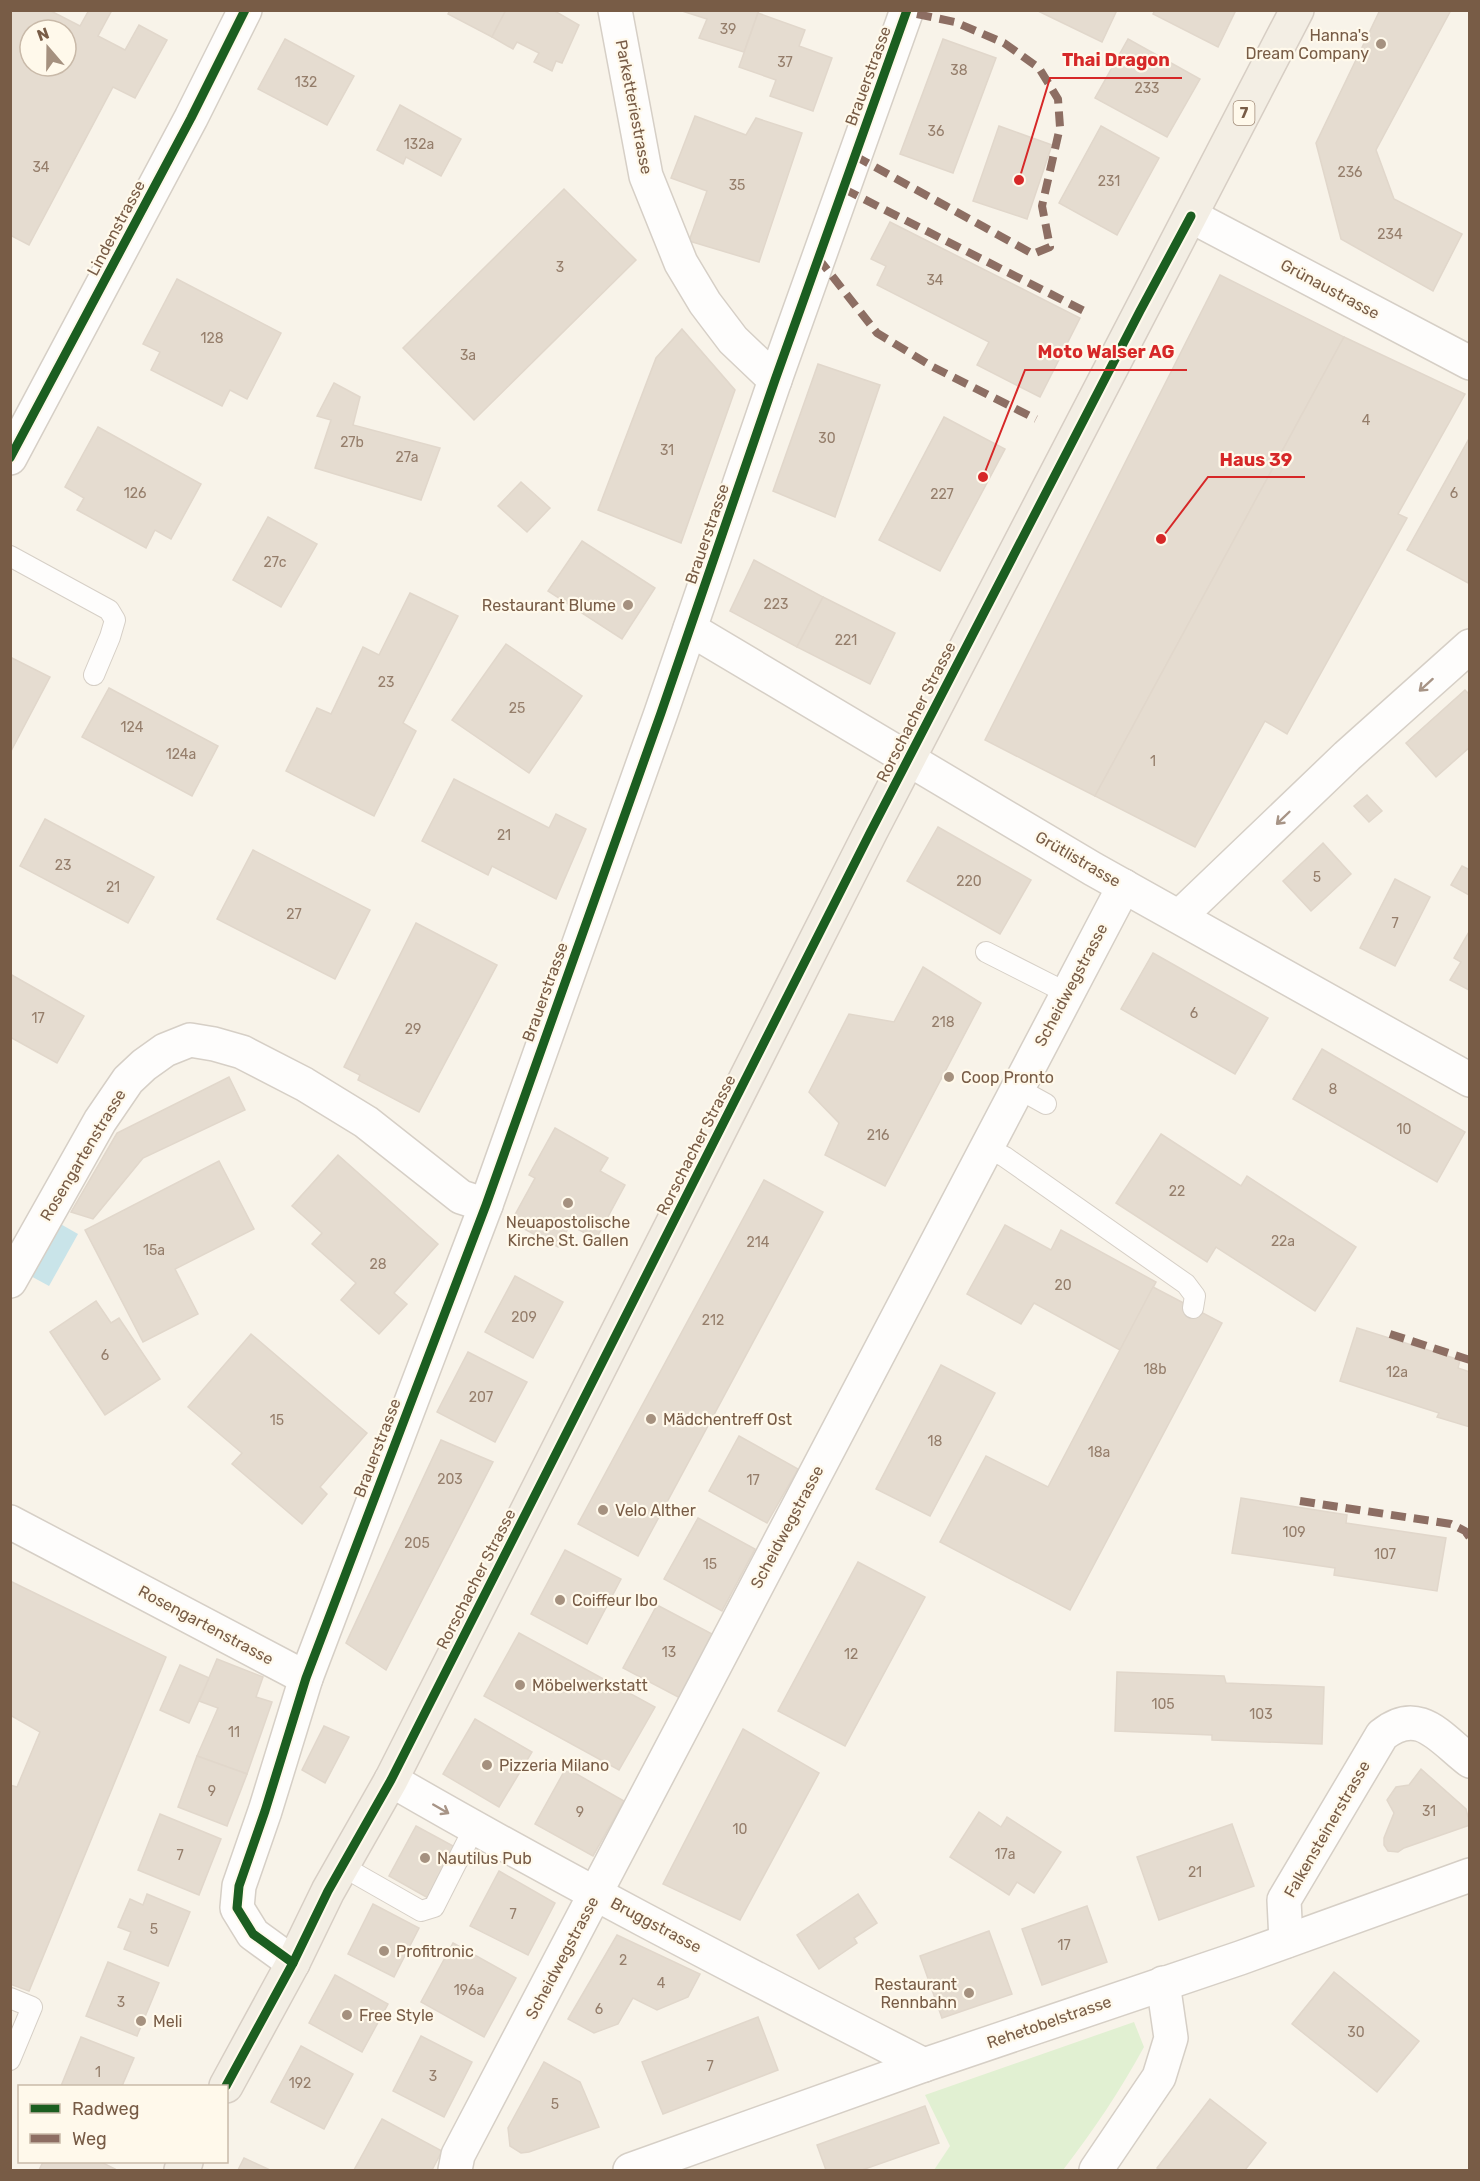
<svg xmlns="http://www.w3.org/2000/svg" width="1480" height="2181" font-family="Rubik,sans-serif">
<rect width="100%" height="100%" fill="#f8f3e9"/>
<path fill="#e1f0d2" d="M1134 2022 1144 2047C1120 2091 1093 2131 1063 2170H934L950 2146 925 2095Z"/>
<path fill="#c9e4e9" d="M57 1222 78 1234 49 1286 27 1274Z"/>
<g fill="#e5dcd0" stroke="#e1d7cb" stroke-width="1.5" fill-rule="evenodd">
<path d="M10 10H49L80 26 89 10H112L98 36 125 50 139 25 167 40 135 98 113 87 29 245 10 235ZM30 30H66V66H30Z"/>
<path d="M446 10H506L492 37 448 14 449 12Z"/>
<path d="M506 10H553L579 25 562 63 556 61 552 71 534 62 539 53 517 42 513 49 492 37Z"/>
<path d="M679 10H759L744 52 699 38 707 19Z"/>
<path d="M1036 10H1117L1102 42Z"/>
<path d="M1155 10H1236L1218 47 1153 14Z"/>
<path d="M1380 10H1451L1376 150 1394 199 1462 234 1433 291 1341 239 1316 143Z"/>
<path d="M758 13 805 30 799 46 832 58 813 111 770 96 776 80 739 67Z"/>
<path d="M285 39 354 76 327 125 258 89Z"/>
<path d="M943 39 996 58 953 173 900 154Z"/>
<path d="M1128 39 1200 79 1167 137 1095 98Z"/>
<path d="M400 105 461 139 441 176 406 157 403 164 377 150Z"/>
<path d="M695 116 746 135 756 118 802 133 759 262 689 241 707 191 671 178Z"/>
<path d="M999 126 1052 145 1027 219 973 201Z"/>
<path d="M1101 126 1159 158 1117 235 1059 203Z"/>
<path d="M564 189 636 260 474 420 403 348Z"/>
<path d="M890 222 1080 318 1040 397 977 365 989 342 877 285 886 266 871 259Z"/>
<path d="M1220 275 1344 337 1095 796 985 740Z"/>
<path d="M177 279 281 333 247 399 230 390 222 406 151 370 160 352 143 344Z"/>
<path d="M682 329 735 390 681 543 598 510 656 358Z"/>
<path d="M1344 337 1465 394 1398 514 1407 518 1287 734 1265 721 1195 847 1095 796Z"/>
<path d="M818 364 880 385 835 517 773 491Z"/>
<path d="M334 383 360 397 353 425 440 448 421 500 315 468 331 420 317 416Z"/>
<path d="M944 417 1005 449 940 571 879 540Z"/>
<path d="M98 427 201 484 171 539 155 530 146 548 77 510 84 498 65 487Z"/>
<path d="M1470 437V584L1407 550Z"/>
<path d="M521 482 550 508 527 532 498 506Z"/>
<path d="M268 517 317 544 281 607 233 580Z"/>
<path d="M582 541 655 588 622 639 548 591Z"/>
<path d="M754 560 823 597 797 647 730 611Z"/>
<path d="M410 593 458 616 403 723 416 731 374 816 286 771 317 708 331 714 363 647 379 655Z"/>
<path d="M823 597 895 633 870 684 797 647Z"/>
<path d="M506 644 582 696 529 773 452 720Z"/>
<path d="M10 657 50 677 10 753Z"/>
<path d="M109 688 218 746 192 796 82 737Z"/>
<path d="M1465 690 1470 695V747L1436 777 1406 743Z"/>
<path d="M454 779 549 828 556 814 586 829 556 899 492 866 488 875 422 841Z"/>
<path d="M1367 795 1382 811 1369 822 1354 806Z"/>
<path d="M45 819 154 877 128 923 20 866Z"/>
<path d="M938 827 1031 880 1000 934 907 881Z"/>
<path d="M1323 843 1351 874 1311 911 1283 881Z"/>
<path d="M253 850 370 910 335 979 217 919Z"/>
<path d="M1462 866 1470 870 1469 895 1451 885Z"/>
<path d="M1395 879 1430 897 1395 966 1360 948Z"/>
<path d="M416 923 497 965 419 1112 358 1080 360 1075 344 1067Z"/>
<path d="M1470 930V990H1469L1450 980 1461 962 1454 958Z"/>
<path d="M1153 953 1268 1018 1235 1074 1121 1009Z"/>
<path d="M923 967 981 1003 885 1186 825 1155 839 1123 809 1092 849 1014 894 1022Z"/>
<path d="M10 974 84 1016 57 1063 10 1037Z"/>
<path d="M1322 1049 1465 1132 1437 1182 1293 1099Z"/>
<path d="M229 1077 245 1110 143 1158 93 1219 71 1212 117 1133Z"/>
<path d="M555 1128 608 1158 600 1171 625 1185 596 1239 570 1225 558 1247 511 1222 535 1178 529 1175Z"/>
<path d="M1161 1134 1241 1186 1247 1176 1356 1247 1315 1311 1216 1247 1207 1262 1116 1203Z"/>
<path d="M338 1155 438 1244 394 1293 407 1304 379 1334 341 1300 356 1283 312 1244 322 1233 292 1206Z"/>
<path d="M219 1161 254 1229 175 1269 198 1314 143 1342 85 1230Z"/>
<path d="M764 1180 823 1212 638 1556 578 1524Z"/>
<path d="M1005 1225 1051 1250 1061 1230 1156 1282 1120 1350 1034 1303 1021 1324 967 1294Z"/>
<path d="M515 1276 563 1302 533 1358 485 1332Z"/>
<path d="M1153 1287 1222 1323 1070 1610 940 1542 986 1456 1048 1487Z"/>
<path d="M96 1301 111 1323 119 1318 160 1379 105 1415 50 1332Z"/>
<path d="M1357 1328 1460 1360 1458 1368 1470 1372V1427L1437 1417 1439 1413 1340 1381Z"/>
<path d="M251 1334 367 1433 320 1487 327 1494 302 1524 232 1464 242 1453 188 1407Z"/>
<path d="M468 1352 527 1382 495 1442 437 1412Z"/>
<path d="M941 1365 995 1393 930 1516 876 1489Z"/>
<path d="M739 1436 798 1469 767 1523 709 1491Z"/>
<path d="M441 1440 493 1462 386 1670 346 1643Z"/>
<path d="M1241 1498 1347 1515 1346 1523 1446 1538 1437 1591 1334 1575 1335 1568 1232 1553Z"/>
<path d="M698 1518 755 1549 722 1611 664 1579Z"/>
<path d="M565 1550 621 1579 587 1644 531 1614Z"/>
<path d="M858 1562 925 1597 845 1746 778 1711Z"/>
<path d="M10 1581 166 1657 29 1991 10 1984V1785L17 1787 40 1732 10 1715Z"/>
<path d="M657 1605 714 1635 680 1698 623 1668Z"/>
<path d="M519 1633 655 1707 619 1770 484 1696Z"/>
<path d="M217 1659 263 1677 256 1697 272 1702 247 1774 197 1756 218 1708 199 1701Z"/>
<path d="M180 1665 209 1678 189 1723 160 1710Z"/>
<path d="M1117 1672 1224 1676 1226 1683 1324 1687 1322 1744 1212 1740V1735L1115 1731Z"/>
<path d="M475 1719 532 1752 499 1807 443 1774Z"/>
<path d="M324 1726 349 1737 325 1783 302 1770Z"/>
<path d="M743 1729 819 1773 740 1920 663 1884Z"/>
<path d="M197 1756 247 1774 227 1826 178 1807Z"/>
<path d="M566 1768 624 1801 593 1856 535 1824Z"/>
<path d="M1421 1769 1466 1809 1470 1825 1404 1848 1398 1852 1388 1851 1384 1845V1838L1394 1813 1387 1800 1396 1787 1409 1785Z"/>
<path d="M979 1812 1001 1827 1007 1817 1061 1852 1034 1893 1017 1882 1009 1895 950 1857Z"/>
<path d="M160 1814 221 1839 199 1895 138 1870Z"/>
<path d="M1232 1824 1254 1886 1159 1920 1137 1857Z"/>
<path d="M416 1826 455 1847 428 1898 389 1876Z"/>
<path d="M499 1871 555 1903 528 1955 470 1926Z"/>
<path d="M147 1894 190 1912 168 1966 124 1949 131 1932 118 1927 130 1899 143 1905Z"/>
<path d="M858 1894 877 1923 854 1938 857 1943 819 1969 797 1935Z"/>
<path d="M373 1904 419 1928 394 1977 348 1954Z"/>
<path d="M1087 1906 1107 1962 1042 1985 1022 1929Z"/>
<path d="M989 1931 1012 1994 942 2018 920 1956Z"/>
<path d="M617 1935 700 1974 688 1997 657 2010 633 1998 618 2024 594 2033 568 2019Z"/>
<path d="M453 1943 516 1978 484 2037 421 2002Z"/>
<path d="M108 1962 159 1983 137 2036 86 2016Z"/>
<path d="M1334 1972 1419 2041 1377 2092 1292 2024Z"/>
<path d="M335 1975 388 2004 362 2052 309 2023Z"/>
<path d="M758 2017 778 2070 663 2114 642 2062Z"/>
<path d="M421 2036 472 2062 444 2117 393 2091Z"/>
<path d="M81 2037 134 2058 122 2086H61Z"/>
<path d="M301 2046 353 2074 324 2129 271 2102Z"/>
<path d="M544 2062 580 2082 599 2127 529 2152 521 2153 510 2146 508 2128Z"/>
<path d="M1210 2099 1266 2143 1245 2170H1161L1157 2168Z"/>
<path d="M925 2106 939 2143 862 2170H826L817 2145Z"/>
<path d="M382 2119 442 2151 432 2170H354Z"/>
<path d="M244 2158 270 2170H238Z"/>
<path d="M43 2162H101L115 2169 114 2170H39Z"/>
</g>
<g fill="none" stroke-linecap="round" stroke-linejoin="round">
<defs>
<g id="service">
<path d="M10 556 109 610 115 620 110 637 94 675"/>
<path d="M986 952 1067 993"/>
<path d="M1017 1088 1046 1104"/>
<path d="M986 1147 1005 1157 1186 1284 1195 1296 1193 1308"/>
<path d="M342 1866 421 1911 434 1907 474 1828"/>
<path d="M10 1998 32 2007 10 2060"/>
</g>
<g id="minor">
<path d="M615 10 646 176 681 263 705 303 733 340 775 380"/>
<path d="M1191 216 1470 363"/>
<path d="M10 458 191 118 245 10"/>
<path d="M690 629 1093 869 1470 1080"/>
<path d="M1180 916 1347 756 1470 646"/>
<path d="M10 1281 100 1121 128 1080 144 1065 165 1050 190 1040 214 1044 242 1052 304 1084 366 1122 461 1197 486 1205"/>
<path d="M10 1522 306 1678"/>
<path d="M391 1780C565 1881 745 1973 924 2065"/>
<path d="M1286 1941 1284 1900 1382 1735C1419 1705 1440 1738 1470 1761"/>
<path d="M293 1963 253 1934 237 1908 239 1886 265 1811 306 1678 486 1205 661 713 775 380 907 10"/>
<path d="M455 2170 458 2155 1124 886"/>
<path d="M1096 2170 1159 2077 1171 2038 1163 1983"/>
</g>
<path id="tertiary" d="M630 2170 924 2065 1240 1958 1470 1875"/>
<g id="primary">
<path d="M226 2086 293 1963 328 1891 391 1780 871 831 1297 10"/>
<path d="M181 2170 186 2162"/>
</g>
</defs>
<use href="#service" stroke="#d6cfc6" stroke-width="22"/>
<use href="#minor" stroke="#d6cfc6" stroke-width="36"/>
<use href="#tertiary" stroke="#d6cfc6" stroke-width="36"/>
<use href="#primary" stroke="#d7cec4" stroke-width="36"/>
<use href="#service" stroke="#fefdfc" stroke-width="20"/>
<use href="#minor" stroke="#fefdfc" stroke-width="33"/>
<use href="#tertiary" stroke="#fefdfc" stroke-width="33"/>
<use href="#primary" stroke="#f3eee4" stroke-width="33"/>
<g stroke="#8d6e63" stroke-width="8" stroke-dasharray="15 8" stroke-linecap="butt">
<path d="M855 156 1033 254 1050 247 1042 206 1060 127 1058 99 1039 68 1004 43 955 22 907 12"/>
<path d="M844 189 1090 314"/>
<path d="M818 258 877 333 933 367 1036 419"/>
<path d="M1390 1334 1470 1360"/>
<path d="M1300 1501 1451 1524 1465 1531 1470 1538"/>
</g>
<defs>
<g id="cycleway">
<path d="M10 458 191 118 245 10"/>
<path d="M293 1963 253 1934 237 1908 239 1886 265 1811 306 1678 486 1205 661 713 775 380 907 10"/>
<path d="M226 2086 293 1963 328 1891 391 1780 871 831 1140 311 1191 216"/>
</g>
</defs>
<use href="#cycleway" stroke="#fff9eb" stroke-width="13"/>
<use href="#cycleway" stroke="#1b5e20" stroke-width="9"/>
</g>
<defs><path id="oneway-shaft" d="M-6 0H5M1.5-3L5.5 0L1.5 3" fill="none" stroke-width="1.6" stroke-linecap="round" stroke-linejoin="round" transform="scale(1.5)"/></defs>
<g stroke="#a79486">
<use href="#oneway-shaft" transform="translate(1426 685) rotate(138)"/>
<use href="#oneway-shaft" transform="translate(1283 818) rotate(136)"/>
<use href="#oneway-shaft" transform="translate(441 1809) rotate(30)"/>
</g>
<g fill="#a5917f" stroke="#fff9eb" stroke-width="2">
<circle cx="1381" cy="44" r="6"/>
<circle cx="628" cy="605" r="6"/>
<circle cx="949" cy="1077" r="6"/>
<circle cx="568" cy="1203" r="6"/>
<circle cx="651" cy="1419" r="6"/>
<circle cx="603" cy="1510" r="6"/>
<circle cx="560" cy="1600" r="6"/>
<circle cx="520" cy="1685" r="6"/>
<circle cx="487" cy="1765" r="6"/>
<circle cx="425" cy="1858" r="6"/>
<circle cx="384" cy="1951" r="6"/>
<circle cx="969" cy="1993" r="6"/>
<circle cx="347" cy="2015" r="6"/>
<circle cx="141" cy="2021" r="6"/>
</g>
<g text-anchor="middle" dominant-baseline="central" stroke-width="4.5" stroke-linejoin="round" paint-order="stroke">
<g font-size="14" fill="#957e6b">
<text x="728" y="29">39</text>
<text x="785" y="62">37</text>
<text x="959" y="70">38</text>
<text x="306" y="82">132</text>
<text x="1147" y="88">233</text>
<text x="936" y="131">36</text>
<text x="419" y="144">132a</text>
<text x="41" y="167">34</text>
<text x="1350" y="172">236</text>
<text x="1109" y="181">231</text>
<text x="737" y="185">35</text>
<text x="1390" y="234">234</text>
<text x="560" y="267">3</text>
<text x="935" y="280">34</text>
<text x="212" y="338">128</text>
<text x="468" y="355">3a</text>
<text x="1366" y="420">4</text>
<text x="827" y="438">30</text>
<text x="352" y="442">27b</text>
<text x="667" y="450">31</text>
<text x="407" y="457">27a</text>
<text x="135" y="493">126</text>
<text x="1454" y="493">6</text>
<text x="942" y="494">227</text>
<text x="275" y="562">27c</text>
<text x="776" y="604">223</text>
<text x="846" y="640">221</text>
<text x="386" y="682">23</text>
<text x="517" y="708">25</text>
<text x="132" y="727">124</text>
<text x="181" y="754">124a</text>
<text x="1153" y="761">1</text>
<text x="504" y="835">21</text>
<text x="63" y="865">23</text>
<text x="1317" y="877">5</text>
<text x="969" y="881">220</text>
<text x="113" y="887">21</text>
<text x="294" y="914">27</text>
<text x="1395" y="923">7</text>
<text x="1194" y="1013">6</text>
<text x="38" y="1018">17</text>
<text x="943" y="1022">218</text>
<text x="413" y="1029">29</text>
<text x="1333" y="1089">8</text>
<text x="1404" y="1129">10</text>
<text x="878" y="1135">216</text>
<text x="1177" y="1191">22</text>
<text x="1283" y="1241">22a</text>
<text x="758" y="1242">214</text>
<text x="154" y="1250">15a</text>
<text x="378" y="1264">28</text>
<text x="1063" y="1285">20</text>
<text x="524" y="1317">209</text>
<text x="713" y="1320">212</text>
<text x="105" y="1355">6</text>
<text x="1155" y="1369">18b</text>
<text x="1397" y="1372">12a</text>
<text x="481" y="1397">207</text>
<text x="277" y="1420">15</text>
<text x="935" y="1441">18</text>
<text x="1099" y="1452">18a</text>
<text x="450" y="1479">203</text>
<text x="753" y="1480">17</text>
<text x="1294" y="1532">109</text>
<text x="417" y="1543">205</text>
<text x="1385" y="1554">107</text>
<text x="710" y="1564">15</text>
<text x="669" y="1652">13</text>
<text x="851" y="1654">12</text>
<text x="1163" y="1704">105</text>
<text x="1261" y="1714">103</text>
<text x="234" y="1732">11</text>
<text x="212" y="1791">9</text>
<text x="1429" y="1811">31</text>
<text x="580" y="1812">9</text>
<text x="740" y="1829">10</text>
<text x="1005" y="1854">17a</text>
<text x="180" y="1855">7</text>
<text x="1195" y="1872">21</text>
<text x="513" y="1914">7</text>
<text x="154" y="1929">5</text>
<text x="1064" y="1945">17</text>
<text x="623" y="1960">2</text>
<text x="661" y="1983">4</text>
<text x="469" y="1990">196a</text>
<text x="121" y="2002">3</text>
<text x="599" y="2009">6</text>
<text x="1356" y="2032">30</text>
<text x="710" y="2066">7</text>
<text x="98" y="2072">1</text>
<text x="433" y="2076">3</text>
<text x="300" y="2083">192</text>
<text x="555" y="2104">5</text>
</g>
<rect fill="#fff9eb" stroke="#a08b78" stroke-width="1.5" x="1233.5" y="101" width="21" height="24" rx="4.5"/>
<g font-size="15" font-weight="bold" fill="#785c46">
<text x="1244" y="113">7</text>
</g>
<g font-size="16" fill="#785c46" stroke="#fff9eb" text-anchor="start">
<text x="1369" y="35" text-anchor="end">Hanna's<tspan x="1369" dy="18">Dream Company</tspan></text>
<text x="616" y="605" text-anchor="end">Restaurant Blume</text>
<text x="961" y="1077">Coop Pronto</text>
<text x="568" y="1222" text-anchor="middle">Neuapostolische<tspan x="568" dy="18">Kirche St. Gallen</tspan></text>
<text x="663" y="1419">Mädchentreff Ost</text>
<text x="615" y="1510">Velo Alther</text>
<text x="572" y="1600">Coiffeur Ibo</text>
<text x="532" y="1685">Möbelwerkstatt</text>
<text x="499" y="1765">Pizzeria Milano</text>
<text x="437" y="1858">Nautilus Pub</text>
<text x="396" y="1951">Profitronic</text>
<text x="957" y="1984" text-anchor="end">Restaurant<tspan x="957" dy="18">Rennbahn</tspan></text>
<text x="359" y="2015">Free Style</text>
<text x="153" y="2021">Meli</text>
</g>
<g font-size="16" fill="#785c46" stroke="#fff9eb">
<text transform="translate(868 76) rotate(-70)">Brauerstrasse</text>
<text transform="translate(634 107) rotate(79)">Parketteriestrasse</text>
<text transform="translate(116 228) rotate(-62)">Lindenstrasse</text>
<text transform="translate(1330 289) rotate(28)">Grünaustrasse</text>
<text transform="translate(707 534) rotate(-71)">Brauerstrasse</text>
<text transform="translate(916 712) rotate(-63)">Rorschacher Strasse</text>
<text transform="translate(1078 859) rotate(30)">Grütlistrasse</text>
<text transform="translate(1071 985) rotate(-62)">Scheidwegstrasse</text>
<text transform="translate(545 992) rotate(-70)">Brauerstrasse</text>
<text transform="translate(696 1145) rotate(-63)">Rorschacher Strasse</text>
<text transform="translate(83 1155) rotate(-59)">Rosengartenstrasse</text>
<text transform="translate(377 1448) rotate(-69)">Brauerstrasse</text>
<text transform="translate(787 1527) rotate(-62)">Scheidwegstrasse</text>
<text transform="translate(476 1579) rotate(-63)">Rorschacher Strasse</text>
<text transform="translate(206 1625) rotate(28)">Rosengartenstrasse</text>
<text transform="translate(1327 1829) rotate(-60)">Falkensteinerstrasse</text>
<text transform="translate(656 1925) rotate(28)">Bruggstrasse</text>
<text transform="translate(562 1958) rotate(-62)">Scheidwegstrasse</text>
<text transform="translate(1049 2022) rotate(-19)">Rehetobelstrasse</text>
</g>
</g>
<path fill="none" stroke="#d62828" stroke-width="2" d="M1019 180L1050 78H1182M983 477L1025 370H1187M1161 539L1208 477H1305"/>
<g fill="#d62828" stroke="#fff9eb" stroke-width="2">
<circle cx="1019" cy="180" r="6"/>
<circle cx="983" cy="477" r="6"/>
<circle cx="1161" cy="539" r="6"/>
</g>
<g font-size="18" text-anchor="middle" font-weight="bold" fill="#d62828" stroke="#fff9eb" stroke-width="4.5" stroke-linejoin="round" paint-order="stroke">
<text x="1116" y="66">Thai Dragon</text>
<text x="1106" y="358">Moto Walser AG</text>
<text x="1256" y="466">Haus 39</text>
</g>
<rect width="1480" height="2181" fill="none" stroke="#785c46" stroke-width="24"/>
<rect x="18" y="2085" width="210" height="78" fill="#fff9eb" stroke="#c9baa9" stroke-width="1.5"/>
<rect x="30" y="2104" width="30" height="9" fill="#1b5e20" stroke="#c9baa9" stroke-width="1.5"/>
<text x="72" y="2115" font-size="18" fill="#785c46">Radweg</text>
<rect x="30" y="2134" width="30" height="9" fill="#8d6e63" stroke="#c9baa9" stroke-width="1.5"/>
<text x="72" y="2145" font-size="18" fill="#785c46">Weg</text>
<g transform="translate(48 48) rotate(340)"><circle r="28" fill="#fff9eb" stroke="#c9baa9" stroke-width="1.5"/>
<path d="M0-4.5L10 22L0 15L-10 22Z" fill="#a5917f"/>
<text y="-9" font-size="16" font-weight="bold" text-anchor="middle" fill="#785c46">N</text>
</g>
</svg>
